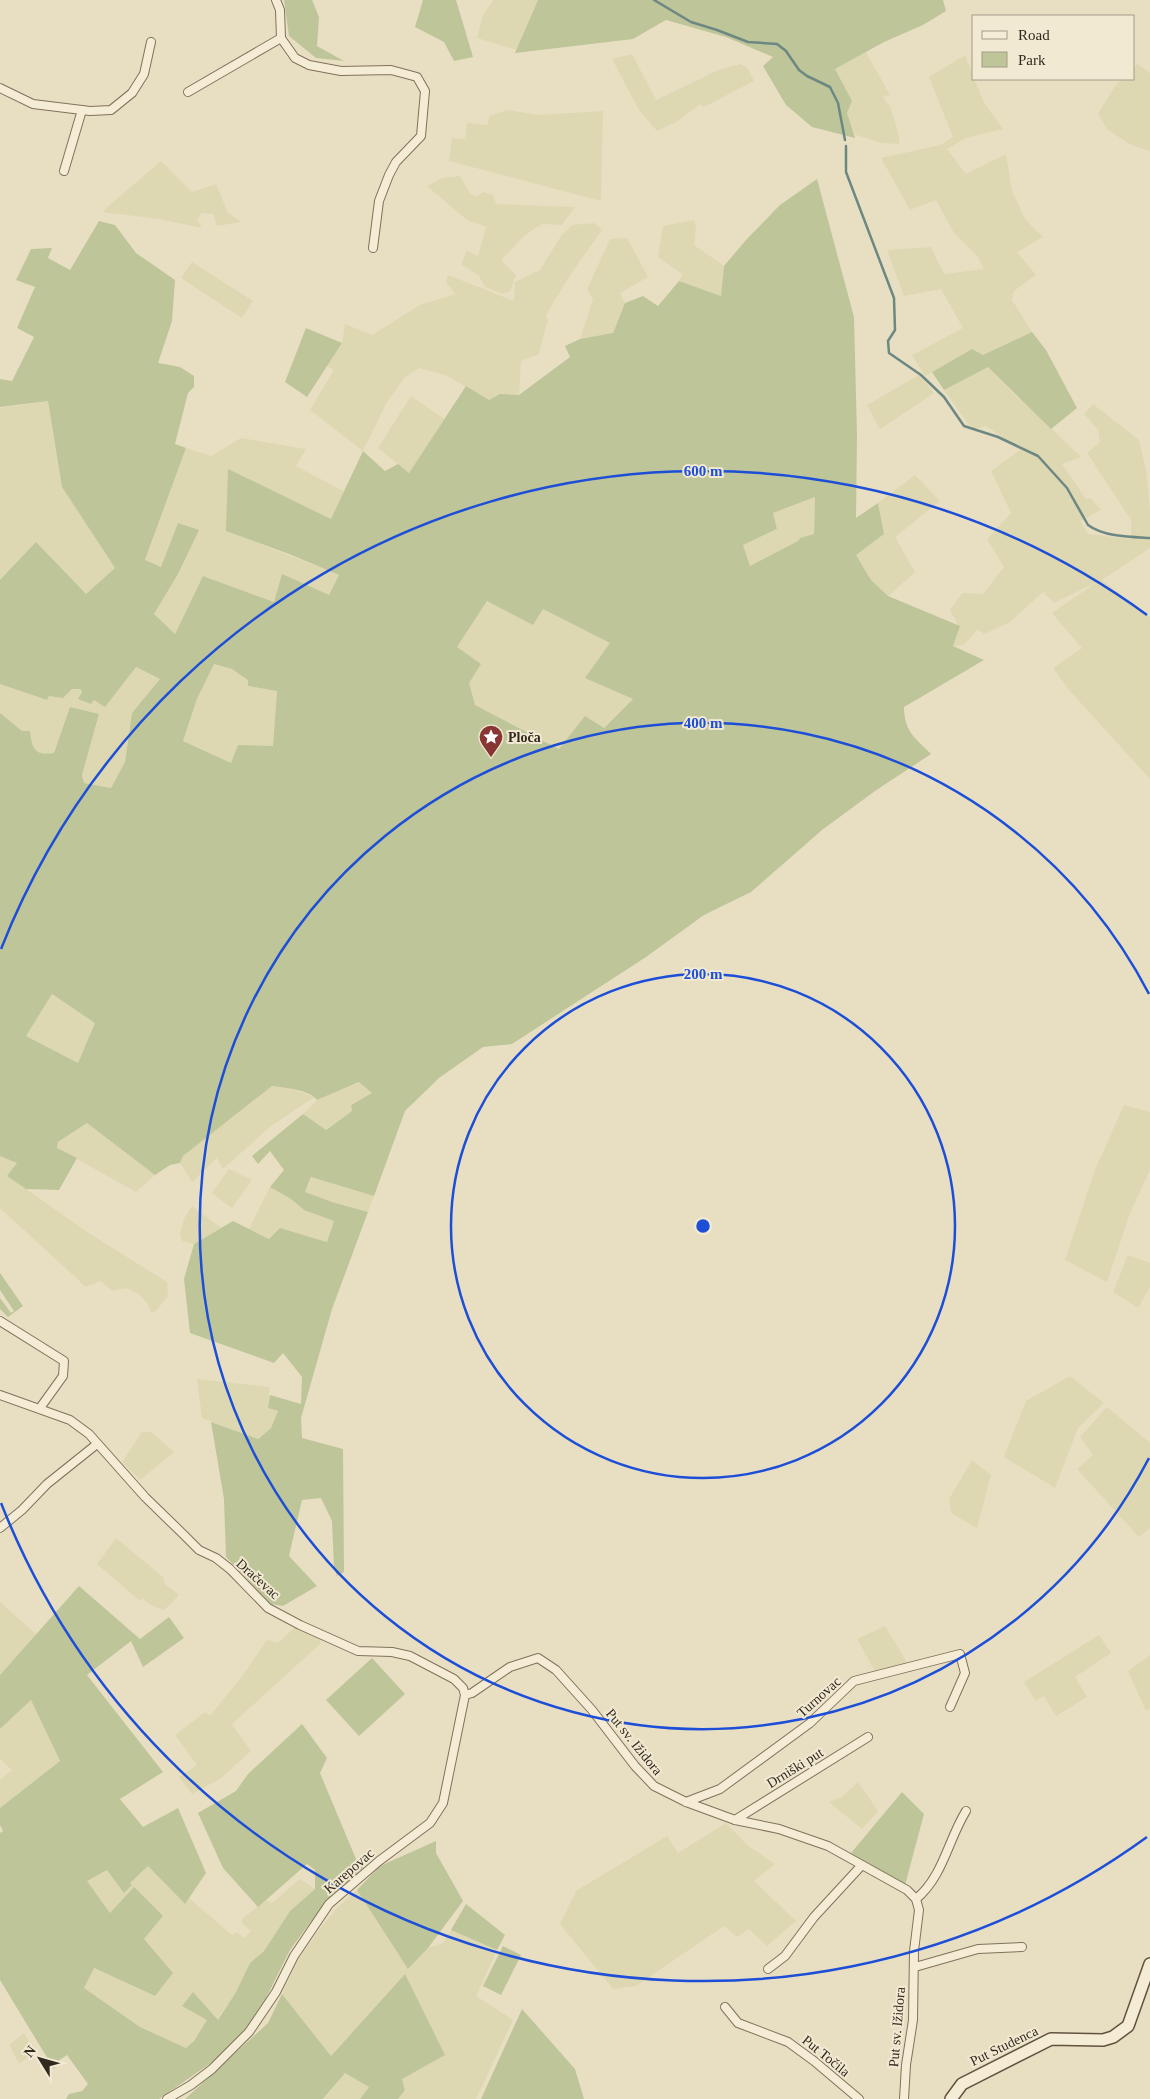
<svg xmlns="http://www.w3.org/2000/svg" width="1150" height="2099" font-family="Georgia,serif">
<rect width="100%" height="100%" fill="#e8dfc3"/>
<g fill="#ddd8b2">
<path d="M493 0H538L517 50 477 38 483 15Z"/>
<path d="M866 52 890 95 882 97 890 106 899 136V144L882 143 853 134 847 113 852 101 834 69Z"/>
<path d="M632 54 656 100 718 70 740 64 747 67 754 81 704 107 700 104 678 121 657 131 639 110 612 59Z"/>
<path d="M965 55 984 103 1003 129 966 138 947 149 966 174 1006 154 1012 191 1025 219 1043 237 1017 252 1036 275 1014 291 1012 300 1032 332 983 355 972 349 925 376 912 355 963 328 941 289 904 296 887 250 931 247 944 274 984 269 978 257 954 233 936 200 910 210 881 158 941 145 953 137 929 77Z"/>
<path d="M1137 64 1150 73V151L1131 145 1108 130 1098 114 1115 86 1122 79H1134V67Z"/>
<path d="M508 110 539 115 603 111 601 201 449 161 452 138 465 139 467 123 488 125 489 116Z"/>
<path d="M161 161 192 192 216 184 228 213 241 222 217 226 213 214 202 213 197 219 202 228 159 219 102 212Z"/>
<path d="M460 176 470 193 476 197 483 192 493 195 496 204 575 207 562 225 542 224 525 235 501 260 516 275 510 291 503 294 485 287 479 276 461 264 467 251 478 256 486 227 467 220 427 186 442 178Z"/>
<path d="M694 220 696 226 694 245 724 266 721 296 679 281 682 274 658 257 663 226Z"/>
<path d="M594 223 602 230 570 275 546 315 548 319 539 354 521 361 519 395 500 394 489 400 445 375 419 368 404 378 386 404 363 451 310 410 334 370 327 366 342 343 345 324 372 335 420 305 455 294 446 282 448 275 514 301 515 282 540 270 561 236 572 225Z"/>
<path d="M627 238 648 277 620 293 625 303 613 333 580 339 593 299 587 290 610 239Z"/>
<path d="M192 262 253 301 242 318 181 278Z"/>
<path d="M988 366 1019 399 1020 398 1081 457 1062 464 1086 499 1091 498 1101 510 1080 521 1088 534 1131 539V520L1087 453 1100 442 1098 430 1084 414 1093 404 1139 440 1146 470 1150 509V548L1102 580 1150 617V779L1069 690 1053 668 1082 648 1052 613 1097 582 1054 603 1043 592 1010 622 984 634 978 629 964 645 953 646 959 627 950 610 962 593 983 594 1004 567 987 539 1011 513 991 471 1020 450 986 426 975 429 969 425 944 390Z"/>
<path d="M919 375 934 393 880 429 867 405Z"/>
<path d="M411 396 444 419 409 473 378 448Z"/>
<path d="M48 401 62 487 115 568 86 594 0 580V408Z"/>
<path d="M241 438 306 449 296 466 345 492 331 519 229 470 227 531 339 575 329 595 274 602 203 576 175 634 154 614 178 574 198 530 161 567 145 561 186 448 211 456Z"/>
<path d="M915 475 940 501 895 537 915 572 888 596 871 580 856 555 884 534 878 503Z"/>
<path d="M815 497 814 534 800 538 798 541 750 567 743 545 777 529 773 513Z"/>
<path d="M488 600 533 624 543 609 611 643 633 699 603 728 585 716 560 749 475 705 457 647Z"/>
<path d="M214 664 232 669 249 680 248 686 277 691 273 746 238 749 231 763 183 741 197 699Z"/>
<path d="M136 667 161 679 132 713 125 762 111 788 84 783 82 775 99 715 70 707 54 753 46 754 37 752 22 731 0 713V684L47 700 49 695 73 689H82V692L78 699 94 700Z"/>
<path d="M52 993 96 1023 78 1063 26 1036Z"/>
<path d="M360 1082 373 1093 351 1104 352 1111 325 1130 303 1114 317 1100Z"/>
<path d="M272 1086 292 1089 314 1097 270 1127 223 1169 217 1158 192 1182 180 1163 183 1156Z"/>
<path d="M1124 1105 1150 1112V1170L1130 1213 1107 1282 1065 1260 1094 1172Z"/>
<path d="M87 1123 155 1175 136 1192 57 1148 58 1142Z"/>
<path d="M0 1156 17 1163 8 1176 90 1234 167 1282 168 1296 156 1311 151 1313 148 1304 139 1294 126 1288 113 1291 100 1281 86 1287 0 1208Z"/>
<path d="M229 1169 252 1180 232 1208 212 1193Z"/>
<path d="M312 1177 374 1196 368 1212 332 1202 305 1192Z"/>
<path d="M270 1187 291 1199 304 1210 334 1221 327 1242 280 1228 270 1239 249 1229Z"/>
<path d="M192 1206 221 1228 194 1244 182 1241 180 1234 184 1219Z"/>
<path d="M1128 1255 1150 1263V1287L1138 1308 1113 1292Z"/>
<path d="M1070 1376 1104 1403 1078 1428 1055 1488 1004 1457 1026 1401Z"/>
<path d="M197 1379 270 1387 268 1408 278 1411 271 1428 257 1439 202 1418Z"/>
<path d="M1107 1407 1150 1443V1528L1139 1537 1077 1469 1093 1455 1080 1437Z"/>
<path d="M142 1432H151L174 1452 140 1480 122 1462Z"/>
<path d="M972 1460 991 1475 977 1528 951 1513 949 1499Z"/>
<path d="M116 1538 163 1577 165 1584 179 1595 164 1610 149 1604 142 1598 140 1601 97 1564Z"/>
<path d="M0 1602 37 1635 0 1675Z"/>
<path d="M885 1626 908 1664 876 1673 857 1639Z"/>
<path d="M295 1627 321 1640 319 1645 232 1724 251 1751 220 1779 192 1794 179 1777 197 1765 175 1735 205 1712 210 1716 243 1675 267 1640 278 1643Z"/>
<path d="M1099 1635 1111 1653 1075 1677 1087 1697 1056 1716 1044 1696 1036 1701 1024 1682Z"/>
<path d="M1150 1655V1709L1146 1711 1128 1671Z"/>
<path d="M31 1700 60 1761 0 1808V1780L12 1770 0 1759V1729Z"/>
<path d="M858 1782 878 1811 862 1829 829 1802 842 1797Z"/>
<path d="M726 1823 747 1845 775 1864 754 1881 796 1921 767 1946 749 1929 737 1937 724 1926 636 1986 613 1989 560 1924 576 1891 667 1836 678 1853Z"/>
<path d="M148 1866 185 1904 189 1898 232 1935 237 1932 244 1938 251 1931 241 1922 244 1917 266 1900 272 1903 300 1879 315 1889 290 1911 264 1951 250 1963 236 1992 217 2020 193 1992 208 2020 194 2041 186 2048 140 2027 84 1988 93 1968 155 1996 153 1952 144 1939 163 1916 111 1914 86 1881 107 1870 132 1884 129 1883Z"/>
<path d="M357 1890 408 1969 428 1948 443 1943 451 1930 497 1950 476 1996 513 2020 476 2099H398L405 2090 402 2079 405 1974 331 2056 282 1994 298 1960 318 1931 336 1909Z"/>
<path d="M24 2033 35 2052 19 2064 9 2045Z"/>
<path d="M345 2073 369 2087 360 2099H324Z"/>
</g>
<g fill="#bec599" fill-rule="evenodd">
<path d="M284 0H312L319 17 317 46 344 61 316 58 289 36Z"/>
<path d="M423 0H456L473 57 454 61 444 42 415 27Z"/>
<path d="M538 0H943L946 11 923 25 884 42 835 69 852 101 847 113 855 138 812 127 786 105 763 66 773 57 726 37 666 20 633 39 515 53Z"/>
<path d="M817 179 854 317 857 435 856 518 878 503 884 534 856 555 871 580 888 596 960 626 953 646 984 660 904 707C904 731 915 738 931 754L875 791 822 830 751 892 704 915 646 957 512 1044 483 1047 439 1078 405 1111 374 1196 311 1177 305 1192 332 1202 368 1212 332 1309 301 1418 302 1438 343 1449 344 1572 337 1576 334 1568 332 1521 321 1498 302 1500 289 1556 317 1586 283 1606 271 1604 226 1557 224 1499 211 1422 258 1439 271 1428 278 1411 268 1408 270 1395 301 1404 302 1377 283 1353 274 1363 190 1333 184 1279 194 1244 233 1221 269 1239 280 1228 327 1242 334 1221 304 1210 291 1199 270 1187 284 1170 270 1151 258 1164 252 1156 303 1114 326 1130 352 1111 351 1105 372 1093 359 1082 317 1100C308 1089 285 1088 272 1086L183 1156 180 1163 170 1165 155 1175 87 1123 58 1142 57 1148 77 1158 59 1190 26 1189 7 1176 17 1163 0 1156V713L22 731H30C32 748 34 756 54 753L70 707 99 714 82 775 84 783 111 788 125 762 132 713 160 679 136 667 105 707 94 700 91 704 78 699 82 692 81 689H72L63 698 49 696 47 700 0 684V580L36 542 86 594 115 568 62 487 48 401 0 407V379L12 381 34 337 17 328 35 287 16 280 31 249 52 248 48 258 70 270 99 221 115 225 136 253 175 280 172 321 158 363 180 367 194 376V387L188 393 175 444 186 448 145 560 161 567 178 523 199 530 178 574 154 614 175 634 203 576 274 602 282 574 329 595 339 575 289 554 226 531 228 469 331 519 363 451 385 471 398 464 409 473 466 386 489 400 500 394 519 395 570 357 565 346 580 339 613 333 625 303 643 296 658 306 679 281 721 296 724 266 746 240 780 205ZM815 497 814 534 800 538 798 541 750 566 743 545 777 529 773 513ZM487 601 533 625 543 609 610 643 585 678 633 699 604 728 585 716 559 749 475 705 469 683 481 664 457 647ZM214 664 232 669 248 680V686L277 691 273 746 238 745 231 763 183 741 197 699ZM52 994 95 1023 78 1063 26 1036Z"/>
<path d="M306 328 342 343 307 397 285 382Z"/>
<path d="M1032 332 1046 350 1077 408 1051 429 988 367 944 390 932 372 972 349 983 355Z"/>
<path d="M0 1273 23 1306 8 1317 0 1309V1298L11 1313 14 1311 0 1290Z"/>
<path d="M79 1586 140 1639 169 1617 184 1638 143 1667 131 1641 87 1675 163 1772 120 1799 143 1827 178 1808 206 1873 185 1904 148 1866 130 1883 132 1885 124 1893 107 1870 87 1881 110 1913 134 1887 163 1916 144 1939 173 1973 155 1996 94 1968 84 1988 140 2027 186 2048 194 2041 207 2020 182 2006 193 1992 218 2020 236 1992 250 1963 264 1951 290 1911 315 1889V1870L307 1864 258 1907 223 1868 198 1813 236 1791 248 1774 302 1724 327 1758 320 1773 356 1859 365 1866 333 1897 309 1924 290 1950 266 1998 246 2029 218 2058 159 2099H66L69 2094 82 2091 88 2084 67 2055 58 2061 54 2069 0 1980V1833L3 1831 0 1825V1808L60 1761 31 1700 0 1729V1675Z"/>
<path d="M372 1658 405 1694 359 1736 326 1700Z"/>
<path d="M902 1792 924 1814 905 1885 851 1853Z"/>
<path d="M436 1841V1853L463 1901 428 1948 408 1969 357 1890 380 1866Z"/>
<path d="M466 1904 505 1935 497 1950 451 1930Z"/>
<path d="M503 1946 521 1955 501 1995 483 1986Z"/>
<path d="M405 1974 445 2055 402 2079 405 2090 398 2099H360L369 2087 345 2073 323 2099H185L268 2023 282 1994 331 2056Z"/>
<path d="M522 2009 575 2069 584 2099H481Z"/>
</g>
<g fill="none" stroke-linecap="round" stroke-linejoin="round">
<g stroke="#6d8883" stroke-width="2.5">
<path d="M654 0 691 22 717 30 748 42 777 44 786 51 799 70 807 76 830 87 838 103 845 140"/>
<path d="M846 146V172L894 298 895 330 888 341 889 353 921 375 944 397 964 426 998 437 1038 456 1067 488 1088 525C1104 537 1131 537 1150 538"/>
</g>
<defs>
<g id="street">
<path d="M276 0 280 10 281 38 295 58 309 65 341 71 391 70 417 77 425 91 421 136 396 162 389 175 379 201 373 248"/>
<path d="M0 88 33 104 90 111 111 110 132 93 144 74 151 42"/>
<path d="M188 92 281 38"/>
<path d="M64 171 82 110"/>
<path d="M0 1321 64 1361 63 1376 40 1408"/>
<path d="M0 1395 70 1420 89 1434 145 1497 183 1534 199 1550 216 1558 230 1569 268 1608 300 1625 358 1651 392 1652 410 1656 454 1679 463 1688 465 1695 443 1803 430 1823 379 1861 329 1904 294 1956 276 1992 249 2032 212 2069 191 2085 167 2099"/>
<path d="M0 1528 22 1510 47 1484 97 1444"/>
<path d="M465 1695 472 1693 510 1667 538 1658 556 1670 592 1710 635 1766 654 1786 686 1802 735 1820 779 1829 828 1846 907 1890 916 1899 919 1910 914 1951 913 2020 906 2065 904 2099"/>
<path d="M686 1802 720 1789 810 1723 854 1681 960 1654 965 1673 950 1707"/>
<path d="M735 1820 868 1737"/>
<path d="M916 1899C943 1877 948 1840 966 1811"/>
<path d="M915 1967 978 1949 1022 1947"/>
<path d="M768 1969 785 1956 814 1917 861 1866"/>
<path d="M725 2007 738 2023 788 2042 814 2061 859 2099"/>
</g>
<path id="secondary" d="M951 2099 962 2084 1051 2039 1103 2040 1113 2037 1128 2026 1150 1964"/>
</defs>
<use href="#street" stroke="#80715c" stroke-width="10"/>
<use href="#secondary" stroke="#62523f" stroke-width="14"/>
<use href="#street" stroke="#f4ecd5" stroke-width="8"/>
<use href="#secondary" stroke="#f4ecd5" stroke-width="11"/>
</g>
<g fill="none" stroke="#1d4ed8" stroke-width="2.5">
<circle cx="703" cy="1226" r="252"/>
<path d="M1149 1458A503 503 0 1 1 1149 994"/>
<path d="M1147 1837A755 755 0 0 1 1 1503M1 949A755 755 0 0 1 1147 615"/>
</g>
<defs>
<symbol id="sight-pin" viewBox="-11 -11 22 30"><path d="M0 17L-7.5 6A9.5 9.5 0 1 1 7.5 6Z" fill="#883633" stroke="#f1e9d2"/><path d="M0-6L1.8-2.2L6-1.7L2.9 1.2L3.7 5.4L0 3.3L-3.7 5.4L-2.9 1.2L-6-1.7L-1.8-2.2Z" fill="#fff"/></symbol>
</defs>
<g fill-rule="evenodd">
<use href="#sight-pin" x="477" y="723" width="28" height="38"/>
</g>
<g text-anchor="middle" dominant-baseline="central" stroke-width="4" stroke-linejoin="round" paint-order="stroke">
<g font-size="14" font-weight="bold" fill="#32291e" stroke="#f1e9d2" text-anchor="start">
<text x="508" y="737">Ploča</text>
</g>
<g font-size="14" fill="#32291e" stroke="#f1e9d2">
<text transform="translate(258 1579) rotate(42)">Dračevac</text>
<text transform="translate(819 1697) rotate(-42)">Turnovac</text>
<text transform="translate(634 1742) rotate(51)">Put sv. Ižidora</text>
<text transform="translate(795 1768) rotate(-32)">Drniški put</text>
<text transform="translate(349 1871) rotate(-41)">Karepovac</text>
<text transform="translate(897 2027) rotate(-85)">Put sv. Ižidora</text>
<text transform="translate(1004 2046) rotate(-26)">Put Studenca</text>
<text transform="translate(826 2056) rotate(39)">Put Točila</text>
</g>
</g>
<circle cx="703" cy="1226" r="8" fill="#1d4ed8" stroke="#f1e9d2" stroke-width="2.5"/>
<g font-size="15" text-anchor="middle" font-weight="bold" fill="#1d4ed8" stroke="#f1e9d2" stroke-width="4" stroke-linejoin="round" paint-order="stroke">
<text x="703" y="476">600 m</text>
<text x="703" y="728">400 m</text>
<text x="703" y="979">200 m</text>
</g>
<rect x="972" y="15" width="162" height="65" fill="#f1e9d2" stroke="#a59c8a"/>
<rect x="982" y="31" width="25" height="8" fill="#f4ecd5" stroke="#a59c8a"/>
<text x="1018" y="40" font-size="15" fill="#32291e">Road</text>
<rect x="982" y="52" width="25" height="15" fill="#bec599" stroke="#a59c8a"/>
<text x="1018" y="65" font-size="15" fill="#32291e">Park</text>
<g transform="translate(40 2059) rotate(307)" stroke="#f1e9d2" stroke-width="4" paint-order="stroke">
<path d="M0-4L9 19L0 12L-9 19Z" fill="#32291e"/>
<text y="-8" font-size="14" font-weight="bold" text-anchor="middle" fill="#32291e">N</text>
</g>
</svg>
